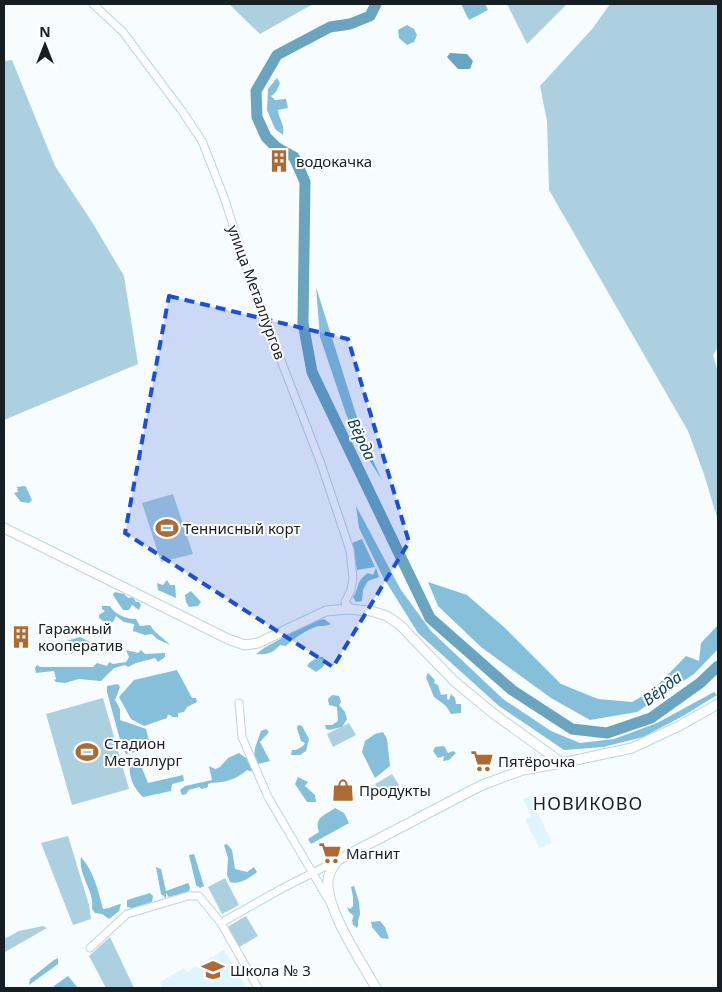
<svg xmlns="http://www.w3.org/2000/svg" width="722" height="992" font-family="'Noto Sans',sans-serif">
<rect width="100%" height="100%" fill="#f7fcff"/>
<g fill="#def4fe">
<path d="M530 796 552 843 539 848 525 819 531 816 523 799Z"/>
<path d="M224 950 246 988H163L160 982 184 968 187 972Z"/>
</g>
<g fill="#add0e0">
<path d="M229 4H313L260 34Z"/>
<path d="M507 4H567L527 44Z"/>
<path d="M610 4H718V347L713 355 718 372V521L704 474 688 431 549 190 547 121 540 86 593 28Z"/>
<path d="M12 60 55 166 92 222 124 276 138 364 4 420V61Z"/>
<path d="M173 494 193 554 161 562 142 503Z"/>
<path d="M103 698 129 789 72 805 46 714Z"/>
<path d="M349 723 356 735 333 747 327 734Z"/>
<path d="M392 774 399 785 382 796 375 784Z"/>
<path d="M68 836 89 905 91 919 73 925 41 843Z"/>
<path d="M225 878 239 905 222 914 208 887Z"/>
<path d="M246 916 258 936 239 947 228 928 229 926Z"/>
<path d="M43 926 47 928 5 952 4 950V939L19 931Z"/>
<path d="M110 937 134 988H106L89 956Z"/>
</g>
<g fill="#85bfd9">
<path d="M461 4H485L488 10 469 20Z"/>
<path d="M407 25 414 29 417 35 414 42 407 45 399 38 398 30Z"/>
<path d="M277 78 280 83 276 92 271 96 275 100 286 99 288 108 278 110C279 121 285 123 283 135L275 129 267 110 268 89Z"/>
<path d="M316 287 365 443 382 480 360 446 346 414 320 337Z"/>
<path d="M25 486C27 488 31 498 32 500L29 503 21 502 14 493 18 492 17 487Z"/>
<path d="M356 506 401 590 431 631 503 699 551 731 580 743 614 739 657 723 714 692 717 695 683 716 643 737 603 747 564 750 499 706 418 633 383 577 359 528Z"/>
<path d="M362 539 375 567 357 570 352 543Z"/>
<path d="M376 568 379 577 368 581 363 590 362 601 356 602 353 597C361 586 354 583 368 573L373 575Z"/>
<path d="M167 580 170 585H175L176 598 158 590 157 583 163 585Z"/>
<path d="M428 582 467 595 505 628 561 684 598 699 632 702 653 690 686 656 699 661 701 643 718 625V649L694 674 637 712 590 720 551 698 481 647 438 606Z"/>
<path d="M191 591 201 602 198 606 189 607 186 602 185 595Z"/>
<path d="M115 592 124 594 128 598 133 597 136 602H139L141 605 139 610 132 605 129 610H123L113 595Z"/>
<path d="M102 606H110C114 614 128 620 136 619L140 626 150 625C155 634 163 637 170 645L157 639 152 634 145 635 133 631 134 624 124 622 116 616 113 622 107 624 99 618V615L105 611 102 609Z"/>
<path d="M324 619 331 624C326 626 324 626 319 626 311 627 291 640 286 646L280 645C273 653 267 655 256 654L264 648 311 622Z"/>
<path d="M80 637 90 642V647L82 648 71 654 67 650 50 651 49 646Z"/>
<path d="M126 650 138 653 141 650 145 654 165 653V657L158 662 155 658 136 663 128 667 125 665 114 668 101 681 79 679 65 683 56 682 54 680 56 679 54 671 36 673 35 668 37 665 40 667H93L97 663 107 666 109 662 113 664 126 662 129 657Z"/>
<path d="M318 657H323L326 661 323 667 316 672 307 666 309 663Z"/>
<path d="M177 670 192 698H196L197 702 187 707 184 712 178 713V717H173L168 714 167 718 144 726 131 719 119 697 134 680Z"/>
<path d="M428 673 435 680 434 683 438 685 441 695 447 694V699L449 700 451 694 455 698 456 704H461V713L451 714 446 706 434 697 426 677Z"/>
<path d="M118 684 120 687 115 700 120 709V720L146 729 149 741 139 751 126 754 122 747 107 692V686Z"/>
<path d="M332 695 339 696 341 702 339 705 345 712 347 719 342 727 329 730 326 729 325 725H332L338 721 337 707 329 705 328 699Z"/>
<path d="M298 725 302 726 309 739 306 751 300 755H291L292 750H296L303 746 305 743 301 741 297 728Z"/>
<path d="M266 729 269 732 260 742 270 761 258 764 253 772 247 770C240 776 231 781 221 782 216 783 213 782 208 784V787L202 789 199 787 189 790 186 794 182 795 180 790 185 786 212 780 209 766 215 769 220 767 228 758 239 753 246 758H254L255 748 261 731Z"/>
<path d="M383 732 387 739 390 766 375 778 362 752 365 741 375 734Z"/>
<path d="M444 746 448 753 453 751 456 753 449 760 443 761 444 756 438 758 433 751 435 747Z"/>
<path d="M137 756 148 783 183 775 184 781 172 784 171 791 143 797C132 787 128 774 130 759Z"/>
<path d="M298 777 308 782 305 786 315 795 316 802H307L295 784Z"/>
<path d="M335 808 344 813 349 823 311 844 308 839 319 832C314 817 324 816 335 808Z"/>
<path d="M227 844 232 850 235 869 247 872 254 867 257 872C250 878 239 885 230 882L227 875 228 858 224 845Z"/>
<path d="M194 854 204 886 200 888 196 885 189 855Z"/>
<path d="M81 857C94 872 98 890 103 909 110 909 114 905 121 904L119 911 109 919 102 914 95 913 92 909C95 891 78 876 81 857Z"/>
<path d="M156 867 161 869 166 891 188 883 190 887 189 891 169 897 166 893V898L161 894Z"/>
<path d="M354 886 359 902 360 914 358 921V926L357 928 353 925 352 920 354 916 349 912 347 907 350 909 353 906V897L351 887Z"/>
<path d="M150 893 153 896 152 902 132 908 127 907V900Z"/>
<path d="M380 921 385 927 389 939 381 938 372 927 371 922Z"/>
<path d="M58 958V964L29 985 30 979 54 960Z"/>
<path d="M68 976 78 988H53L54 986Z"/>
</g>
<path fill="#6ba4be" d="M450 53 467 54 473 61 470 69H458L447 57Z"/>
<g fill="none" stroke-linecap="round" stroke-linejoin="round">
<path stroke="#6ba4be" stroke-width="11" d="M376 4 370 16 350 24 330 27 277 55 256 91 257 117 266 137 276 147 294 157 305 182 303 323 312 372 430 618 512 690 572 729 607 733 651 718 700 683 718 666"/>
<defs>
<g id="minor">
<path d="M93 4 123 32 182 111 202 141 224 197 254 291 320 461 350 550 353 578 351 590 345 602 351 609"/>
<path d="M239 703 242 737 268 797 329 901"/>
<path d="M221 923 258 988"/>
<path d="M90 948 127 914 188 896H199L221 923 281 889 336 861"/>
</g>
<g id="tertiary">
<path d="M4 528 228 639 245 645 258 643 326 611 347 609 371 611 387 616 400 625 454 681 494 714 562 763 632 748 679 726 718 704"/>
<path d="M376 988C362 963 325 908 328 880 329 872 333 866 338 860L482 785 523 770 562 763"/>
</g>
</defs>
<use href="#minor" stroke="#bbd6e3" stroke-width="9"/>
<use href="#tertiary" stroke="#bbd6e3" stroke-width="11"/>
<use href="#minor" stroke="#fff" stroke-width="7"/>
<use href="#tertiary" stroke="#fff" stroke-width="9"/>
</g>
<path fill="#1d4ed8" fill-opacity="0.2" stroke="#1d4ed8" stroke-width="4" stroke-dasharray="10 6" stroke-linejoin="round" d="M169 296 348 339 409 542 333 667 125 533Z"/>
<defs>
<symbol id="building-bare" viewBox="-9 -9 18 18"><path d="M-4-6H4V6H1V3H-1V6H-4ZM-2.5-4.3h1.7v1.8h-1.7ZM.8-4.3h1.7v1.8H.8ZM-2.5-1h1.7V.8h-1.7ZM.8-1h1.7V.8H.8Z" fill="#ac6b35" stroke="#fff" stroke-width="2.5" paint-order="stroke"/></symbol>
<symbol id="stadium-bare" viewBox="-9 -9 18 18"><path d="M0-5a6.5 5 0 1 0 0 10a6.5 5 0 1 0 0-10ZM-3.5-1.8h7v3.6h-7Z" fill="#ac6b35" stroke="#fff" stroke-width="2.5" paint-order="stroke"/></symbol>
<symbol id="supermarket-bare" viewBox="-9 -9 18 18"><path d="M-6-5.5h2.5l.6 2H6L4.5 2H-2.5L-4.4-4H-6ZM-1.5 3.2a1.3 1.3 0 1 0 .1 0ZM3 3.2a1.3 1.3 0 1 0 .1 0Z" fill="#ac6b35" stroke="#fff" stroke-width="2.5" paint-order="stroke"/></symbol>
<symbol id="shop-bare" viewBox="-9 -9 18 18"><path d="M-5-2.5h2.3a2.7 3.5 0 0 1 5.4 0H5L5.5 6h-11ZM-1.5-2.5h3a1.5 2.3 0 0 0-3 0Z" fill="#ac6b35" stroke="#fff" stroke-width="2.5" paint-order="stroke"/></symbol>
<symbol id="school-bare" viewBox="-9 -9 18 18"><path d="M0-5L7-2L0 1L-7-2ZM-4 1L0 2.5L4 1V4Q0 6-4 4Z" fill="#ac6b35" stroke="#fff" stroke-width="2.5" paint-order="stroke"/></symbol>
</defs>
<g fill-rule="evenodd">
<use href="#building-bare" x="263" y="145" width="32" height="32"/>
<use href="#stadium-bare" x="151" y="512" width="32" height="32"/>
<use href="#building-bare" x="5" y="621" width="32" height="32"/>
<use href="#stadium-bare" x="71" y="736" width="32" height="32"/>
<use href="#supermarket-bare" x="466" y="745" width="32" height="32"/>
<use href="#shop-bare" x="327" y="774" width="32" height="32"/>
<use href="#supermarket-bare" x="314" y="837" width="32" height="32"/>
<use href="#school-bare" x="197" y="954" width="32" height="32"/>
</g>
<g text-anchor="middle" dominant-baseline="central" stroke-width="4" stroke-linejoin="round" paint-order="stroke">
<g font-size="15" fill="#151f24" stroke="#fff" text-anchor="start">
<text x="296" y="161">водокачка</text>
<text x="183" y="528">Теннисный корт</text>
<text x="38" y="628">Гаражный<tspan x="38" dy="17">кооператив</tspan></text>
<text x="104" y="743">Стадион<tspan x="104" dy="17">Металлург</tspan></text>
<text x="498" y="761">Пятёрочка</text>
<text x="359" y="790">Продукты</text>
<text x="346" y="853">Магнит</text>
<text x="230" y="970">Школа № 3</text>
</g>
<g font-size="15" fill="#151f24" stroke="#fff">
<text transform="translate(257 292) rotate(70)">улица Металлургов</text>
</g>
<g font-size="16" font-style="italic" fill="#0f4254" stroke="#fff">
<text transform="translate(362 439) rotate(64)">Вёрда</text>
<text transform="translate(662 688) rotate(-37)">Вёрда</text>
</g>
<g font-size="18" letter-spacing="1" fill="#151f24" stroke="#fff">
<text x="588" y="803">НОВИКОВО</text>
</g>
</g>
<rect width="722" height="992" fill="none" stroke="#151f24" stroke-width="10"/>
<g transform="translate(45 45)" stroke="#ffffff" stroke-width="4" paint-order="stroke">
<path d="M0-4L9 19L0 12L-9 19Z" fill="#151f24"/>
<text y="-8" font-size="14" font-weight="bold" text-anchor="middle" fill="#151f24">N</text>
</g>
</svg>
